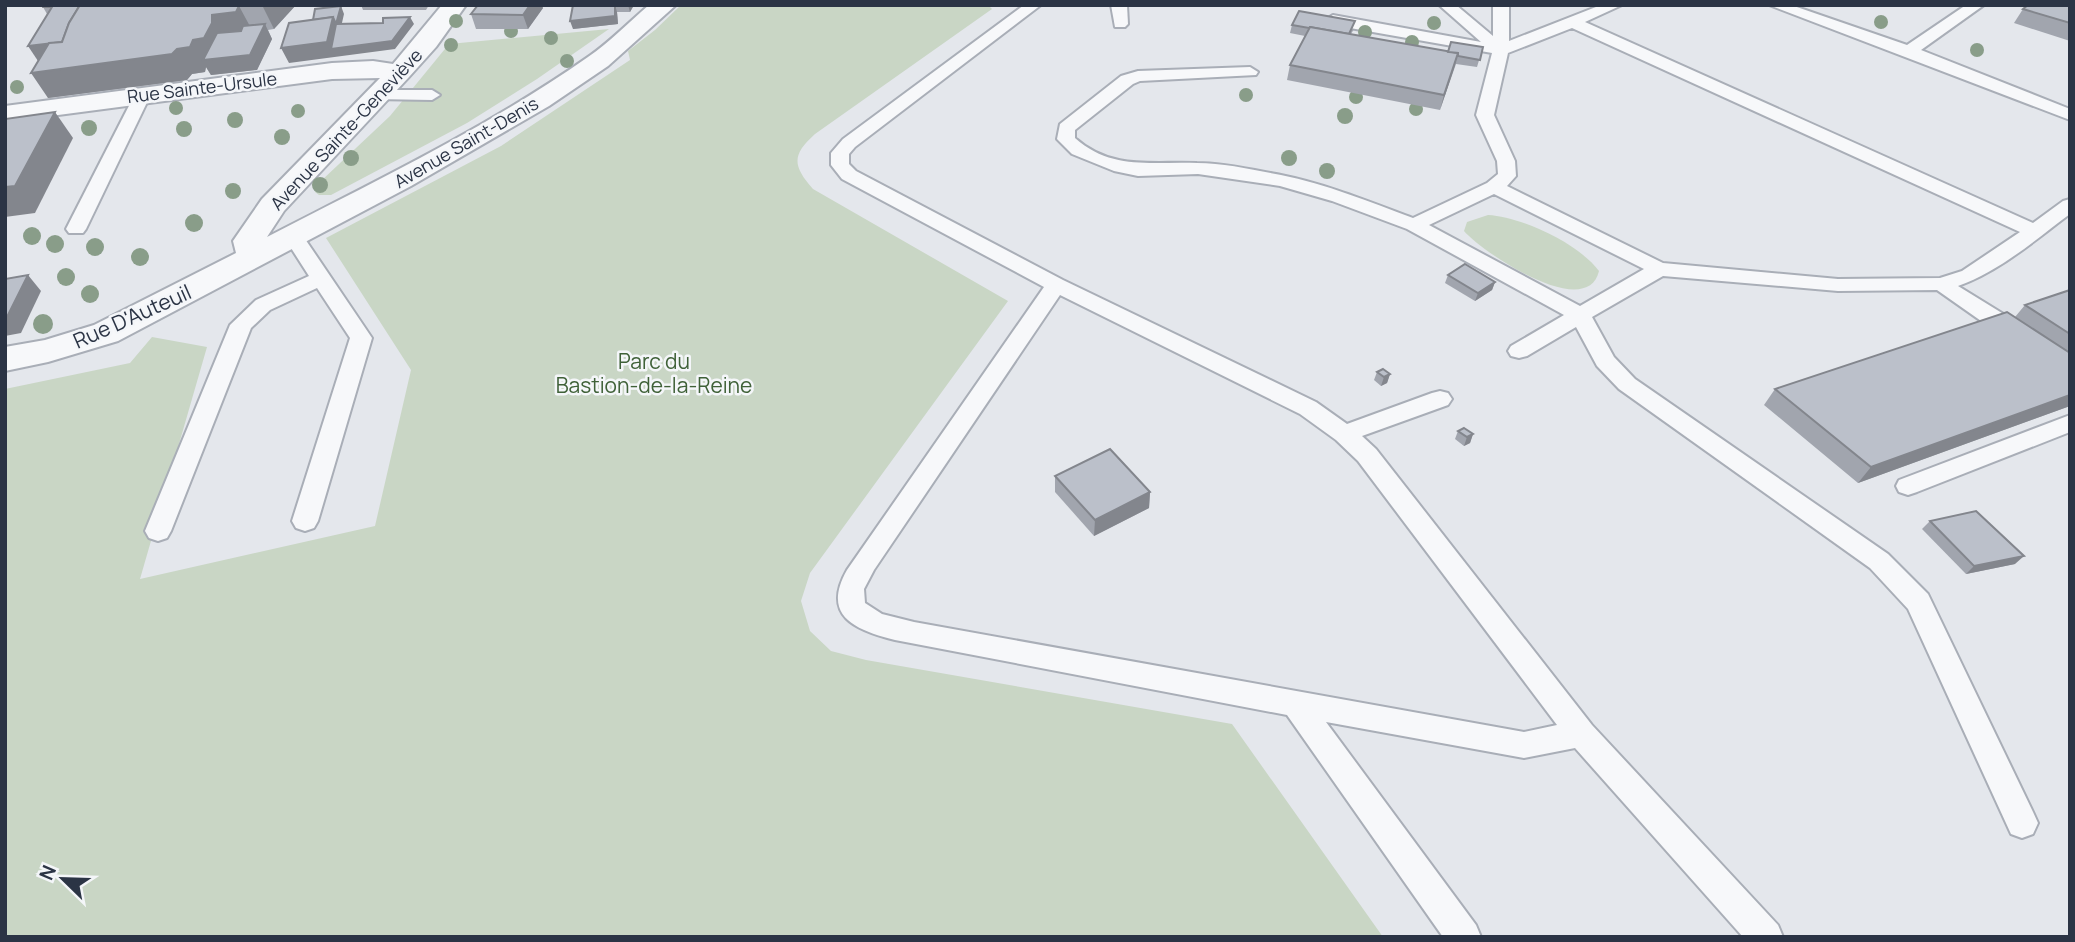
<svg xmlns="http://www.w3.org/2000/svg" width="2075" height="942" font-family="Manrope,sans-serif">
<rect width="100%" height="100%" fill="#e4e7ec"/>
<g fill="#c9d6c5">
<path d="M681 5H988L992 9 815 134C792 155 792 165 813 189L1008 301 810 573 801 601 810 631 831 651 866 660 1232 724 1383 937H5V389L130 363 152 337 207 347 140 579 375 526 411 370 326 238 501 146 630 60 628 51 655 30Z"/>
<path d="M609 29 537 79 467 123 331 195H319L315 192 321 181 390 116 449 44Z"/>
<path d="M1488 215C1522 217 1578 243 1599 271 1587 322 1483 253 1464 231L1467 222Z"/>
</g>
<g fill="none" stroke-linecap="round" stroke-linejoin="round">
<defs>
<g id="lane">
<path d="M1024 5H1041L855 147 849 154V164L856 171 1063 280 1316 402 1347 424 1432 393 1440 391 1448 393 1452 399 1448 405 1362 436 1376 449 1592 725 1778 925 1783 937H1743L1575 748 1524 758 1326 722 1476 925 1481 937H1443L1287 715 895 640C855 630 821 616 847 570L1044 287 842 179 831 165V153L843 139ZM1060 295 1300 414 1336 440 1358 461 1557 725 1524 732 914 622 882 614 865 603 864 589 874 570Z"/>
<path d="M1111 5H1127L1128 24 1125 27H1115Z"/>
<path d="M1439 5H1456L1493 36V5H1509V41L1601 5H1622L1585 22 2033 223 2063 201 2070 199V214C2035 240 2000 271 1958 286L2070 355V372L1984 323 1937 290 1838 291 1663 276 1592 317 1614 357 1635 379 1888 554 1928 594 2033 812 2038 823 2033 834 2022 838 2011 834 1908 609 1870 568 1619 389 1597 366 1576 327 1527 356 1519 358 1511 356 1508 351 1511 346 1564 315 1407 229 1332 201 1280 186 1198 174 1138 176 1114 171 1072 154 1057 139 1060 124 1121 76 1138 71 1250 67 1258 72 1256 75 1140 81 1133 84 1075 130V138C1112 171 1152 161 1197 163 1224 163 1254 170 1281 175 1326 184 1370 202 1413 218L1487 183 1498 174 1497 161 1476 115 1492 53 1333 25 1325 20 1333 15 1481 42ZM1572 28 2020 232 1962 271 1940 278 1838 279 1663 263 1507 186 1516 176 1515 161 1494 115 1508 53ZM1494 194 1644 269 1580 306 1429 225Z"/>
<path d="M1769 5H1791L1907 45 1966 5H1984L1921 50 2070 109V120Z"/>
<path d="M143 89 151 94 86 229 83 233H69L66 229 135 94Z"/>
<path d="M379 90H432L440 95 432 100 373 99 371 95 373 91Z"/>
<path d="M294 231 301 233 372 338 318 521 314 528 305 531 296 528 292 521 350 338 317 288 270 310 251 328 171 531 167 538 158 541 149 538 145 531 230 325 256 300 309 276 284 237 287 233Z"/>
<path d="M2070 415V432L1917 492 1908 495 1899 492 1896 486 1899 480Z"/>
</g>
<path id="street" d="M442 5H466L436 47 409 77 284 211 267 237C376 181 488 127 588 57 610 42 629 22 649 5H676L608 66 549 106 411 186 118 341 48 362 5 371V347L45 340 94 325 236 253 233 241 262 199 380 78 332 79 5 122V106L332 63 373 61 393 64Z"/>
</defs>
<use href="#lane" stroke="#a9aeb7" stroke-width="4"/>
<use href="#street" stroke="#a9aeb7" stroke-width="4"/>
<use href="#lane" fill="#f7f8fa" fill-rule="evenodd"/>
<use href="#street" fill="#f7f8fa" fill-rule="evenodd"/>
</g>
<g fill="#899d89">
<circle cx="456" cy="21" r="7"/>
<circle cx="1881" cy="22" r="7"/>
<circle cx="1434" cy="23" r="7"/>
<circle cx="511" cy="31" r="7"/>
<circle cx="1365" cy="32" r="7"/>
<circle cx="551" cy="38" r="7"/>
<circle cx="1412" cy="42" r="7"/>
<circle cx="451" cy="45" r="7"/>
<circle cx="1977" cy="50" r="7"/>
<circle cx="567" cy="61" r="7"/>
<circle cx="17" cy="87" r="7"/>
<circle cx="1246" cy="95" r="7"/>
<circle cx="1356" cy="97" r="7"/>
<circle cx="176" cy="108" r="7"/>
<circle cx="1416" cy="109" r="7"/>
<circle cx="298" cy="111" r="7"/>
<circle cx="1345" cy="116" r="8"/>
<circle cx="235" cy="120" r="8"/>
<circle cx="89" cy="128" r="8"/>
<circle cx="184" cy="129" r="8"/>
<circle cx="282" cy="137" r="8"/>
<circle cx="351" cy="158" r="8"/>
<circle cx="1289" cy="158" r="8"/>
<circle cx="1327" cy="171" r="8"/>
<circle cx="320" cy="185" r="8"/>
<circle cx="233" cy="191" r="8"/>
<circle cx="194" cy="223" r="9"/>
<circle cx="32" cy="236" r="9"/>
<circle cx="55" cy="244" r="9"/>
<circle cx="95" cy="247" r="9"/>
<circle cx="140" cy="257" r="9"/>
<circle cx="66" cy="277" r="9"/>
<circle cx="90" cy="294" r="9"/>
<circle cx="43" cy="324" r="10"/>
</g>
<g fill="#a1a5ae">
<path d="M296 5 274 29 268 30 272 39 257 70 211 75 206 67 205 72 192 74 187 80 48 98 38 61 47 14 43 7Z"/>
<path d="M361 5H429L426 10H363Z"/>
<path d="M573 5H634L630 12H617L618 24 573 29Z"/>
<path d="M2070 5V41L2014 23 2023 9Z"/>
<path d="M543 8 528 29H476L471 14Z"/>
<path d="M1292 25 1354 29 1351 34 1448 51 1483 47 1477 67 1456 64 1440 110 1287 80 1290 65 1305 36 1290 33Z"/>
<path d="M1448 275 1495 282 1492 290 1475 301 1445 283Z"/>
<path d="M2070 290V406L1858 483 1764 405 1775 389 2015 317 2025 305Z"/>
<path d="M1377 372 1390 374 1387 383 1381 386 1374 380Z"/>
<path d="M1458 431 1473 434 1470 443 1464 446 1455 439Z"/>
<path d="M1055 476 1150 492 1149 508 1094 536 1055 492Z"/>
<path d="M1930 521 2015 564 1966 574 1922 529Z"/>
</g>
<g fill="#83868d">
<path d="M262 5H296L274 29Z"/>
<path d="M530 5H542L543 8 528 29 523 15Z"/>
<path d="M615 5 617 12 618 24 573 29 570 21Z"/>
<path d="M628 5H634L630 12Z"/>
<path d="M239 6 252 30 265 24 272 39 257 70 211 75 206 67 205 72 192 74 187 80 48 98 31 73 177 49 193 40 212 15Z"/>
<path d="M341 6 344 14 336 49 410 17 414 24 395 49 289 63 281 48 333 17Z"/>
<path d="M73 40 38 61 28 46Z"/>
<path d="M1458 53 1454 68 1440 110 1444 95Z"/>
<path d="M55 112 73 138 35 213 5 217V187Z"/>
<path d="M28 275 41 291 21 333 5 336V317Z"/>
<path d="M1495 282 1492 290 1475 301 1478 293Z"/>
<path d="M1390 374 1387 383 1381 386 1384 377Z"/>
<path d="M2070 395V406L1858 483 1871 467Z"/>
<path d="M1473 434 1470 443 1464 446 1467 437Z"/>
<path d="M1150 492 1149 508 1094 536 1095 520Z"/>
<path d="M2024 556 2015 564 1966 574 1974 566Z"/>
</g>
<g fill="#bbc0ca" stroke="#83868d" stroke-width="2">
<path d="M42 5H80L69 23 62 42 28 46 52 7H43Z"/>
<path d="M80 5H255L239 6 236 12 212 15V23L204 38 193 40 190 47 177 49 172 54 31 73 49 43 62 42 69 23Z"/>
<path d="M478 5H530L523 15 471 14Z"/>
<path d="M573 5H615V16L570 21Z"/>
<path d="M2028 5H2070V23L2023 9Z"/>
<path d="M341 6 336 24 333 17 313 20 315 9Z"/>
<path d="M1299 11 1355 21 1349 34 1310 27 1309 28 1292 25Z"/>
<path d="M333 17 327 42 281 48 289 23Z"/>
<path d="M410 17 392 41 331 49 336 24 383 23V18Z"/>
<path d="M265 24 250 55 203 60 217 33 241 31 243 26Z"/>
<path d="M1310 27 1458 53 1444 95 1290 65Z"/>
<path d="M1451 42 1483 47 1480 60 1458 56V53L1448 52Z"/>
<path d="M55 112 15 186 5 187V119Z"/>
<path d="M1465 264 1495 282 1478 293 1448 275Z"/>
<path d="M28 275 7 317H5V279Z"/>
<path d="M2070 290V334L2025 305Z"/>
<path d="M2007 312 2070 353V395L1871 467 1775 389Z"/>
<path d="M1383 369 1390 374 1384 377 1377 372Z"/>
<path d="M1464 428 1473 434 1467 437 1458 431Z"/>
<path d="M1110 449 1150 492 1095 520 1055 476Z"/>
<path d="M1976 511 2024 556 1974 566 1930 521Z"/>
</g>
<g text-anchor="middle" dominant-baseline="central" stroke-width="5" stroke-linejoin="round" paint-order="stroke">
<g font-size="18" fill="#2b3445" stroke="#f4f6f9">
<text transform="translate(202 87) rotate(-7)">Rue Sainte-Ursule</text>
<text transform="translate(346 129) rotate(-47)">Avenue Sainte-Geneviève</text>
<text transform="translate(466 142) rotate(-30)">Avenue Saint-Denis</text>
</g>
<g font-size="21" fill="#2b3445" stroke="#f4f6f9">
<text transform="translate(132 316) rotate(-24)">Rue D'Auteuil</text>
</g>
<g font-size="21" fill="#3f6138" stroke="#f4f6f9">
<text x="654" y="361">Parc du<tspan x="654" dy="24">Bastion-de-la-Reine</tspan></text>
</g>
</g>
<rect width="2075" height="942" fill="none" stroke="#2b3445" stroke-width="14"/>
<g transform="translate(63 879) rotate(293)" stroke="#f4f6f9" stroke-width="5" paint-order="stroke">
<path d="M0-5L12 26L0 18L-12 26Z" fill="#2b3445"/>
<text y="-10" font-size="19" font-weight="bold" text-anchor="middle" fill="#2b3445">N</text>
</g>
</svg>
